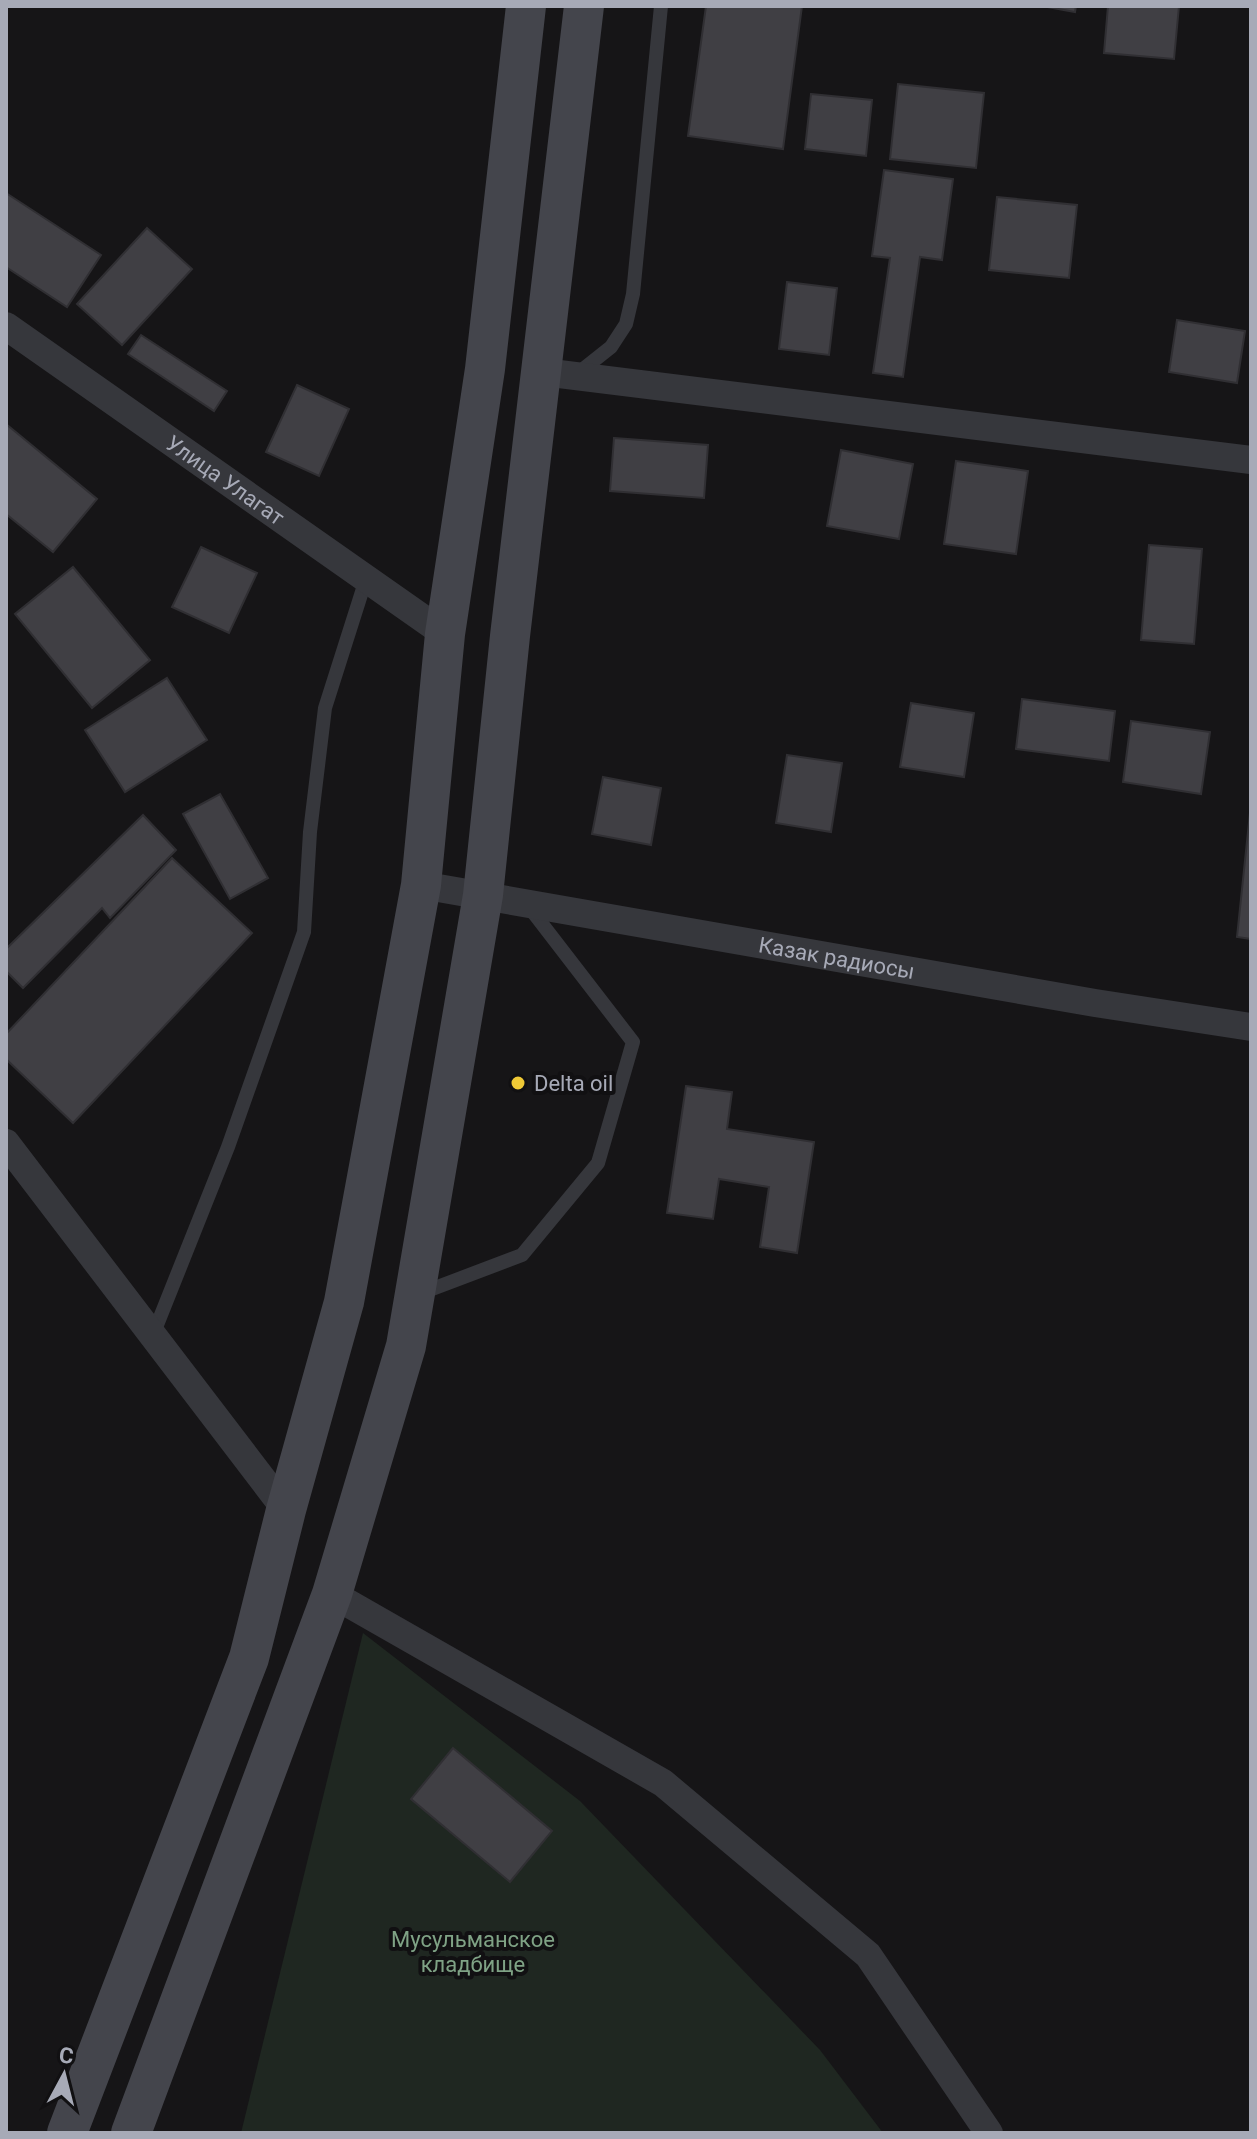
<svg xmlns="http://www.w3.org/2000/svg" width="1257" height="2139" font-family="Roboto,sans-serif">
<rect width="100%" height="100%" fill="#161517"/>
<path fill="#1f2721" d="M363 1633 580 1801 820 2050 883 2133H241Z"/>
<g fill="#403f44" stroke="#302f33" stroke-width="2">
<path d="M706 6H802L783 149 688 136Z"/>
<path d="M1042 6H1076L1075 12Z"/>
<path d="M1108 6H1179L1174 59 1104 53Z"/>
<path d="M898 84 984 93 976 168 890 159Z"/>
<path d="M811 94 872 100 866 156 805 149Z"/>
<path d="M884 170 953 179 942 260 920 257 903 377 873 373 890 258 872 256Z"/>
<path d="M6 193 101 255 67 307 6 267Z"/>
<path d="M997 197 1077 205 1069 278 989 270Z"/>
<path d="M147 228 192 269 122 345 77 304Z"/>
<path d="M787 282 837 288 829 355 779 349Z"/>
<path d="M1177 320 1245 331 1237 383 1169 372Z"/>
<path d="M141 335 227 391 214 411 128 354Z"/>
<path d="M297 385 349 409 319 476 266 452Z"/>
<path d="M6 424 97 499 53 552 6 514Z"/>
<path d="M614 438 708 445 704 498 610 491Z"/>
<path d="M841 450 913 464 899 539 827 526Z"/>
<path d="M956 461 1028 471 1016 554 944 544Z"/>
<path d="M1149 545 1202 549 1194 644 1141 640Z"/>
<path d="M201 547 257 573 229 633 172 607Z"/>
<path d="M73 567 150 660 92 708 15 614Z"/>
<path d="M167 678 207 740 125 792 85 730Z"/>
<path d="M1022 699 1115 711 1109 761 1016 749Z"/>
<path d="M911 703 974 713 964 777 900 767Z"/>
<path d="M1131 721 1210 732 1201 794 1123 782Z"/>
<path d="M787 755 842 763 831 832 776 823Z"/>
<path d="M603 777 661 788 651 845 592 834Z"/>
<path d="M220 794 268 878 230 899 183 814Z"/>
<path d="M1251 803V939L1237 937Z"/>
<path d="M143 815 176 850 110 918 102 908 23 988 6 971V949Z"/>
<path d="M172 858 252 933 73 1123 6 1059V1034Z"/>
<path d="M686 1086 732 1092 727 1129 814 1142 797 1253 760 1247 769 1187 719 1179 713 1219 667 1213Z"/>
<path d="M453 1748 552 1831 510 1882 411 1799Z"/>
</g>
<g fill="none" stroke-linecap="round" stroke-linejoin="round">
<g stroke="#36373c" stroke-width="14">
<path d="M577 374 611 347 626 324 633 294 661 6"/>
<path d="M419 1294 522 1255 598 1163 633 1042 529 907"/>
<path d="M153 1335 228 1147 304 932 310 832 325 708 366 579"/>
</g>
<g stroke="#36373c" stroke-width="28">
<path id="s1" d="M6 326 445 634"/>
<path d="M543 372 1251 460"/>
<path id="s2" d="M421 885 1095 1003 1251 1027"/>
<path d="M6 1143 286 1510"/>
<path d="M332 1594 663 1783 868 1955 989 2133"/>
</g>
<g stroke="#44454c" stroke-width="40">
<path d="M67 2133 249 1658 286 1510 344 1302 421 885 445 634 485 369 526 6"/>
<path d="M131 2133 332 1594 406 1346 483 895 510 636 584 6"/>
</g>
</g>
<circle fill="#efc936" stroke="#111012" stroke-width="3" cx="518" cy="1083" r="8"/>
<g text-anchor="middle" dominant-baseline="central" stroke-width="8" stroke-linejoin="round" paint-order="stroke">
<g font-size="22" fill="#a7aab7" stroke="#111012">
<text stroke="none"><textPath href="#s1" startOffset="268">Улица Улагат</textPath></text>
<text stroke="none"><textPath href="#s2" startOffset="422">Казак радиосы</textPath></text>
</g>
<g font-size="22" fill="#a7aab7" stroke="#111012" text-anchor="start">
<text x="534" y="1083">Delta oil</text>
</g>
<g font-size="22" fill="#7fa285" stroke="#111012">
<text x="473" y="1939">Мусульманское<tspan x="473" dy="25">кладбище</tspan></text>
</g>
</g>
<rect width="1257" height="2139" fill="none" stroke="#a7aab7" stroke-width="16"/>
<g transform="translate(64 2075) rotate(7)" stroke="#111012" stroke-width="6" paint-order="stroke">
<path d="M0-6L14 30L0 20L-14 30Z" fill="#a7aab7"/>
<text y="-12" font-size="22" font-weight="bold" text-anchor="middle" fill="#a7aab7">С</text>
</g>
</svg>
